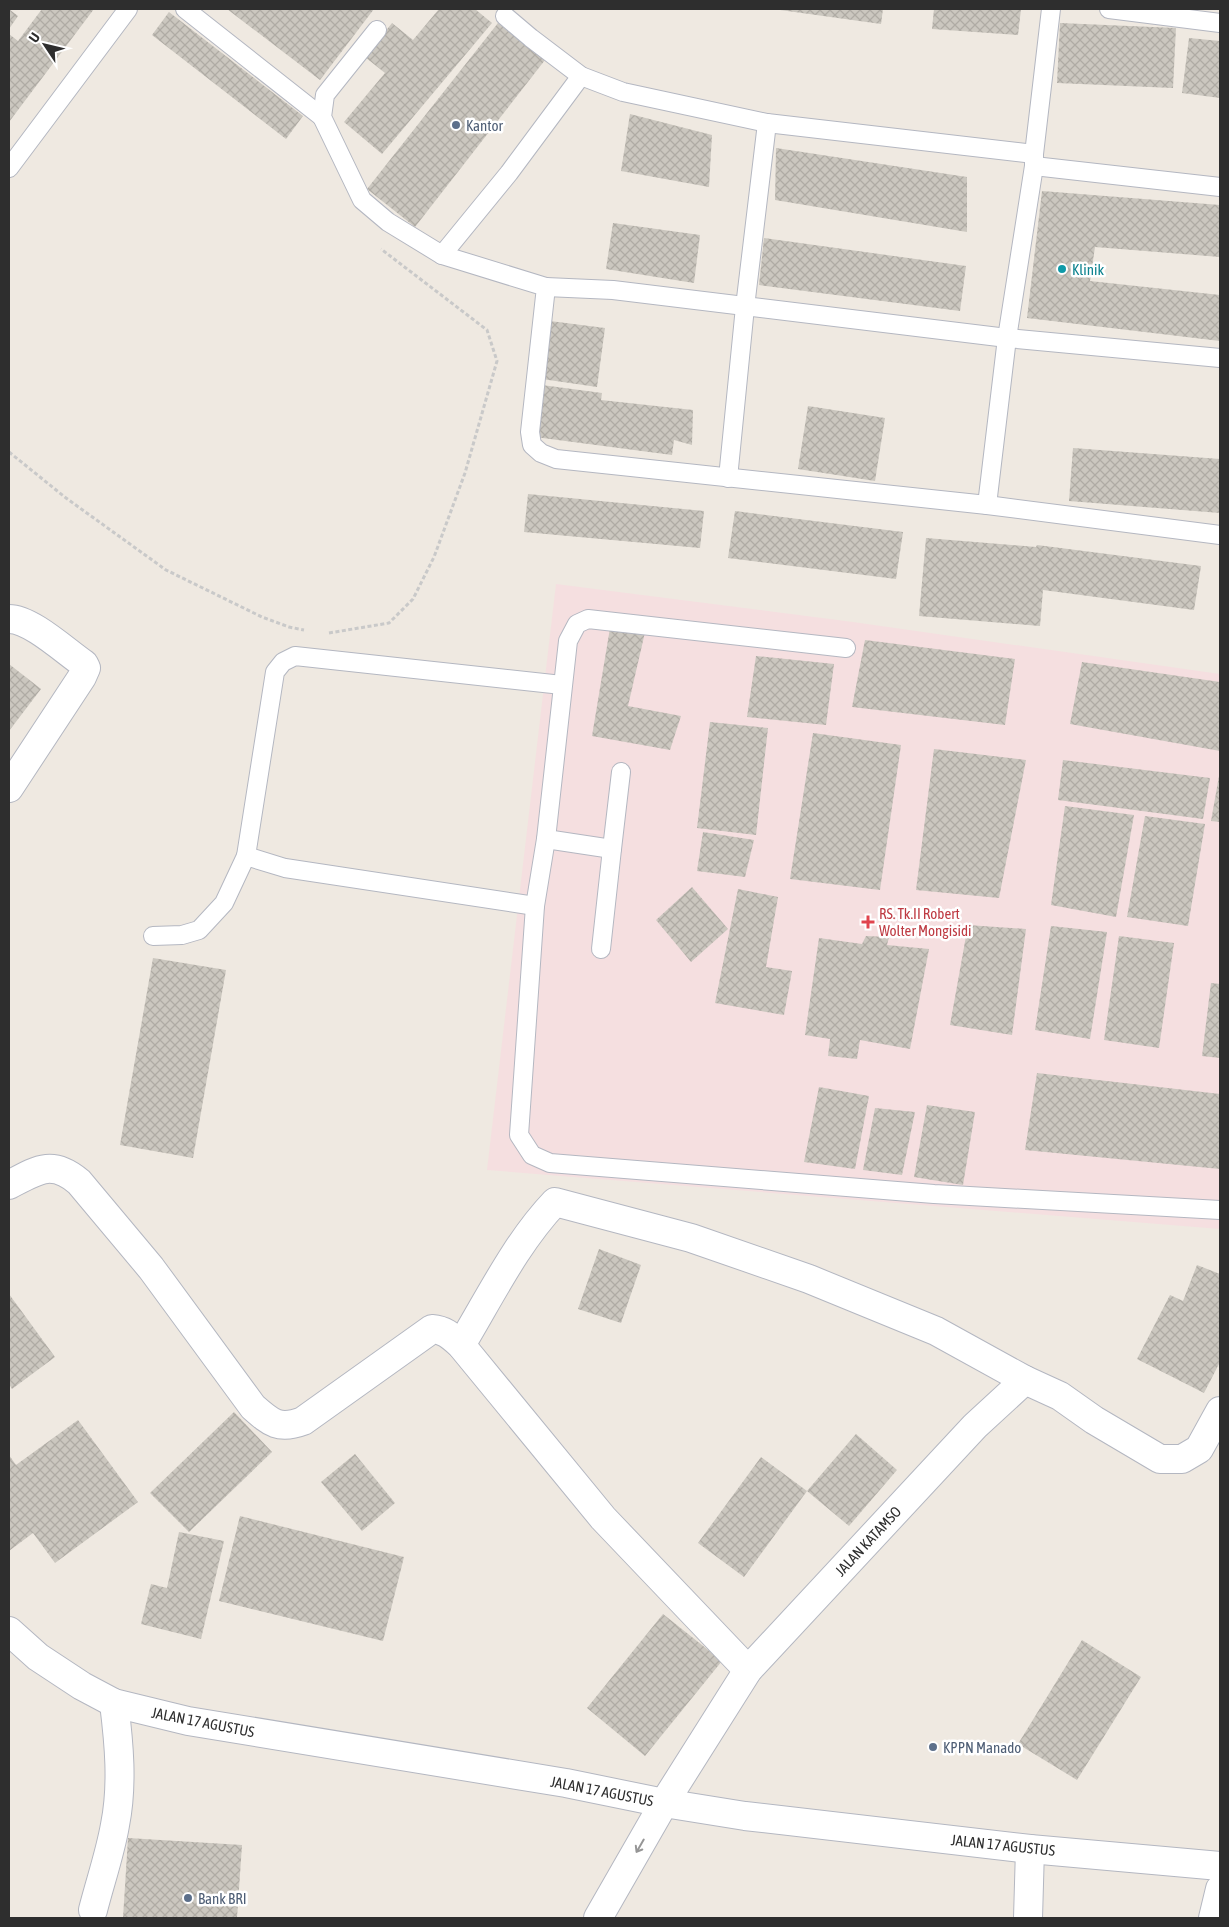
<svg xmlns="http://www.w3.org/2000/svg" width="1229" height="1927" font-family="'Asap Condensed',sans-serif">
<defs>
<pattern id="building-cross-hatch" width="8" height="8" patternUnits="userSpaceOnUse" patternTransform="scale(1.25)"><rect width="8" height="8" fill="#cbc7bf"/><path d="M0 0l8 8M0 8l8-8" fill="none" stroke="#afaba4"/></pattern>
</defs>
<rect width="100%" height="100%" fill="#efe9e1"/>
<path fill="#f5dfe0" d="M556 584 853 622 1220 674V1229L487 1170Z"/>
<g fill="url(#building-cross-hatch)">
<path d="M9 9 18 16 9 29Z"/>
<path d="M42 9H94L9 122V34L18 41Z"/>
<path d="M227 9H374L320 80Z"/>
<path d="M439 9H475L492 23 382 154 344 122 385 73 365 57 392 23 413 40Z"/>
<path d="M773 9H883L881 24Z"/>
<path d="M934 9H1021L1018 35 932 29Z"/>
<path d="M169 12 303 116 286 139 152 35Z"/>
<path d="M498 23 545 60 415 227 367 189Z"/>
<path d="M1060 23 1176 28 1173 88 1057 83Z"/>
<path d="M1189 38 1220 41V98L1182 93Z"/>
<path d="M630 114 712 135 709 187 621 171Z"/>
<path d="M776 148 967 177V232L775 200Z"/>
<path d="M1042 191 1220 205V257L1095 247 1090 281 1220 295V341L1027 318Z"/>
<path d="M613 223 700 235 694 283 606 269Z"/>
<path d="M764 238 966 266 960 311 759 285Z"/>
<path d="M550 321 605 328 597 387 542 379Z"/>
<path d="M542 385 602 393 601 400 693 410 692 445 674 440 672 455 535 437Z"/>
<path d="M808 406 885 418 875 481 798 469Z"/>
<path d="M1073 448 1220 459V513L1069 501Z"/>
<path d="M528 494 704 511 700 548 524 532Z"/>
<path d="M735 511 903 532 896 579 728 558Z"/>
<path d="M926 538 1036 547 1037 545 1201 566 1194 610 1043 590 1040 626 919 616Z"/>
<path d="M611 622 646 628 628 706 681 716 670 750 592 736Z"/>
<path d="M865 640 1015 659 1005 725 852 707Z"/>
<path d="M756 656 834 664 826 725 747 717Z"/>
<path d="M1082 662 1220 682V751L1070 724Z"/>
<path d="M9 664 41 689 9 731Z"/>
<path d="M710 722 768 728 756 835 697 828Z"/>
<path d="M813 733 901 745 880 890 790 879Z"/>
<path d="M934 749 1026 760 999 898 916 890Z"/>
<path d="M1063 760 1210 778 1203 819 1058 800Z"/>
<path d="M1219 776H1220V822L1211 821Z"/>
<path d="M1065 806 1134 815 1116 917 1051 905Z"/>
<path d="M1145 816 1205 824 1188 926 1127 917Z"/>
<path d="M703 832 754 840 745 877 697 871Z"/>
<path d="M692 887 728 929 691 962 656 920Z"/>
<path d="M738 889 778 897 766 967 792 971 784 1015 715 1003Z"/>
<path d="M968 925 1026 929 1012 1035 950 1025Z"/>
<path d="M1051 926 1107 932 1090 1039 1035 1030Z"/>
<path d="M866 936 889 937 887 945 929 949 910 1049 860 1040 857 1059 828 1056 830 1039 805 1035 819 938 862 944Z"/>
<path d="M1119 936 1174 943 1159 1048 1104 1040Z"/>
<path d="M153 958 226 970 193 1158 120 1145Z"/>
<path d="M1211 983 1220 984V1058L1202 1056Z"/>
<path d="M1037 1073 1220 1094V1169L1025 1150Z"/>
<path d="M819 1087 869 1096 855 1169 804 1162Z"/>
<path d="M927 1105 975 1112 963 1185 914 1177Z"/>
<path d="M875 1108 915 1112 902 1175 863 1170Z"/>
<path d="M599 1249 641 1265 621 1323 578 1309Z"/>
<path d="M1197 1265 1220 1274V1362L1204 1393 1137 1359 1170 1295 1183 1301Z"/>
<path d="M9 1294 55 1357 12 1389 9 1384Z"/>
<path d="M234 1412 272 1452 189 1532 150 1493Z"/>
<path d="M78 1420 138 1502 55 1563 33 1533 9 1551V1455L16 1465Z"/>
<path d="M856 1434 897 1470 849 1526 807 1491Z"/>
<path d="M355 1454 395 1503 362 1531 321 1482Z"/>
<path d="M761 1457 807 1491 744 1577 698 1543Z"/>
<path d="M240 1516 404 1557 383 1641 219 1601Z"/>
<path d="M179 1532 224 1541 201 1639 141 1624 151 1584 167 1588Z"/>
<path d="M663 1614 722 1661 645 1756 587 1708Z"/>
<path d="M1082 1640 1141 1677 1077 1780 1018 1744Z"/>
<path d="M128 1838 242 1845 237 1918H123Z"/>
</g>
<g fill="none" stroke-linecap="round" stroke-linejoin="round">
<defs>
<g id="lane">
<path d="M185 9 322 117"/>
<path d="M1109 9 1220 23"/>
<path d="M505 16 531 38 581 76 623 92 767 123 1034 154"/>
<path d="M377 30 325 95 322 117 362 200 388 222 442 255 546 287 530 432 532 445 541 453 556 459 987 505 1220 535"/>
<path d="M1034 166 1220 187"/>
<path d="M9 168 128 9"/>
<path d="M442 255 509 173 581 76"/>
<path d="M546 287 613 290 1007 338 1220 358"/>
<path d="M728 478 745 307 767 123"/>
<path d="M987 505 1007 338 1034 166V154L1051 9"/>
<path d="M846 648 588 619 577 624 568 641 546 839 535 906 519 1135 532 1155 550 1163 934 1194 1220 1210"/>
<path d="M546 839 612 849 601 949"/>
<path d="M612 849 621 772"/>
<path d="M535 906 285 868 246 856 275 672 283 662 295 656 562 685"/>
<path d="M153 936 182 935 199 930 224 903 246 856"/>
</g>
<g id="street">
<path d="M9 619C31 619 65 651 84 664L86 668 82 677 9 788"/>
<path d="M9 1185C37 1170 52 1159 79 1182L151 1268 253 1407C271 1423 279 1430 303 1421L432 1329C445 1330 451 1336 461 1345L603 1518 748 1670"/>
<path d="M461 1345C490 1297 516 1243 555 1202L691 1238 809 1279 936 1331 1025 1380"/>
<path d="M93 1910C100 1882 110 1854 115 1825 123 1785 119 1743 114 1703"/>
<path d="M598 1918 664 1803 748 1670 975 1426 1025 1380 1060 1396 1094 1420 1160 1459H1182L1199 1449 1220 1411"/>
<path d="M1028 1918 1030 1849"/>
<path d="M1213 1918 1220 1889"/>
</g>
<path id="secondary" d="M9 1631 38 1657 82 1686 114 1703 188 1721 566 1783 664 1803 745 1816 1030 1849 1220 1866"/>
</defs>
<use href="#lane" stroke="#b4b7c1" stroke-width="20"/>
<use href="#street" stroke="#b4b7c1" stroke-width="30"/>
<use href="#secondary" stroke="#b4b7c1" stroke-width="30"/>
<g stroke="#c9c9c9" stroke-width="3" stroke-dasharray="4 2.5" stroke-linecap="butt">
<path d="M9 452 66 498 166 570 262 617 289 627 304 630"/>
<path d="M329 633 389 623 413 599 434 557 465 473 497 361 487 330 381 249"/>
</g>
<use href="#lane" stroke="#fff" stroke-width="18"/>
<use href="#street" stroke="#fff" stroke-width="28"/>
<use href="#secondary" stroke="#fff" stroke-width="28"/>
</g>
<defs><path id="oneway-shaft" d="M-6 0H5M1.5-3L5.5 0L1.5 3" fill="none" stroke-width="1.6" stroke-linecap="round" stroke-linejoin="round" transform="scale(1.25)"/></defs>
<use stroke="#969696" href="#oneway-shaft" transform="translate(640 1846) rotate(120)"/>
<g fill="#5c6f8a" stroke="#fff" stroke-width="2">
<circle cx="456" cy="125" r="5"/>
<circle cx="933" cy="1747" r="5"/>
<circle cx="188" cy="1898" r="5"/>
</g>
<circle fill="#0f9aa8" stroke="#fff" stroke-width="2" cx="1062" cy="269" r="5"/>
<path fill="#e0444e" stroke="#fff" stroke-width="2" d="M865.5 914.5h5v5h5v5h-5v5h-5v-5h-5v-5h5z"/>
<g text-anchor="middle" dominant-baseline="central" stroke-width="5" stroke-linejoin="round" paint-order="stroke">
<g font-size="15" fill="#4e5e75" stroke="#fff" text-anchor="start">
<text x="466" y="125">Kantor</text>
<text x="943" y="1747">KPPN Manado</text>
<text x="198" y="1898">Bank BRI</text>
</g>
<g font-size="15" fill="#0d838f" stroke="#fff" text-anchor="start">
<text x="1072" y="269">Klinik</text>
</g>
<g font-size="15" fill="#be3a42" stroke="#fff" text-anchor="start">
<text x="879" y="913">RS. Tk.II Robert<tspan x="879" dy="17">Wolter Mongisidi</tspan></text>
</g>
<g font-size="15" fill="#2e2e2e" stroke="#fff">
<text transform="translate(868 1541) rotate(-47)">JALAN KATAMSO</text>
<text transform="translate(203 1722) rotate(11)">JALAN 17 AGUSTUS</text>
<text transform="translate(602 1791) rotate(11)">JALAN 17 AGUSTUS</text>
<text transform="translate(1003 1845) rotate(6)">JALAN 17 AGUSTUS</text>
</g>
</g>
<rect width="1229" height="1927" fill="none" stroke="#2e2e2e" stroke-width="20"/>
<g transform="translate(45 45) rotate(305)" stroke="#ffffff" stroke-width="4" paint-order="stroke">
<path d="M0-4L9 19L0 12L-9 19Z" fill="#2e2e2e"/>
<text y="-8" font-size="14" font-weight="bold" text-anchor="middle" fill="#2e2e2e">U</text>
</g>
</svg>
